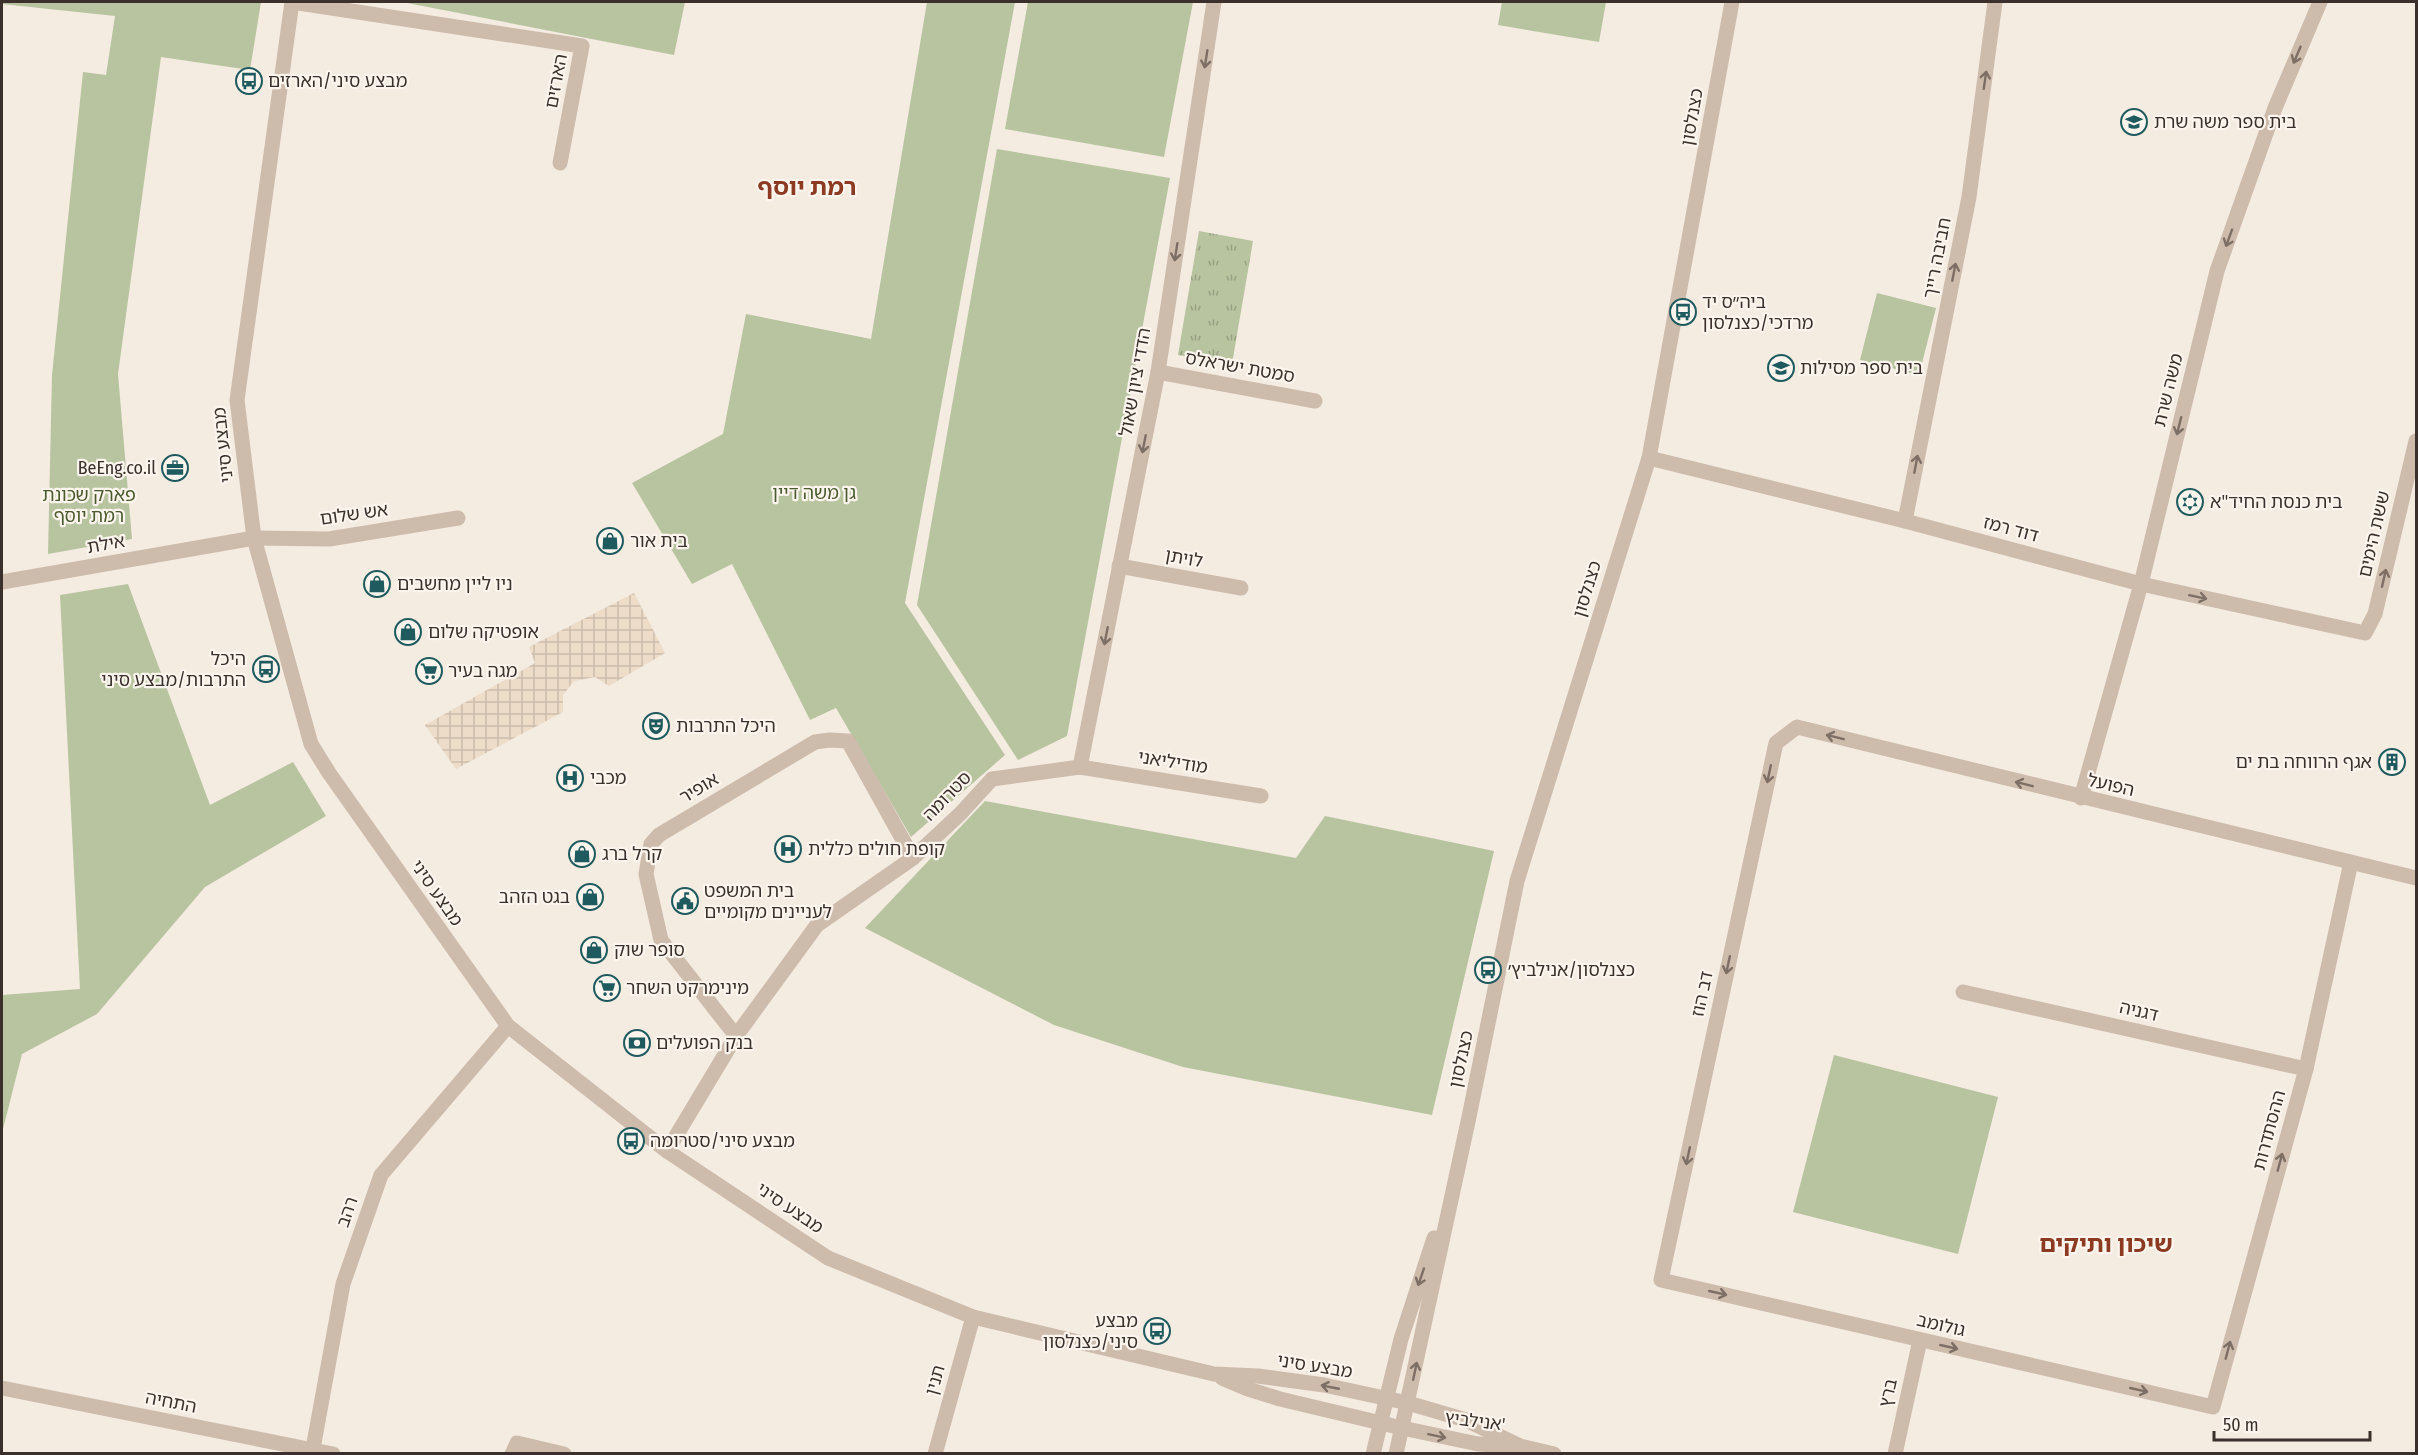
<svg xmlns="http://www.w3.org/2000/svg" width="2418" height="1455" font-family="'Fira Sans Condensed','Noto Sans Hebrew',sans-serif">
<defs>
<pattern id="grass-tufts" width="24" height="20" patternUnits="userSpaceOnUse" patternTransform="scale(1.5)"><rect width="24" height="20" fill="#b8c4a0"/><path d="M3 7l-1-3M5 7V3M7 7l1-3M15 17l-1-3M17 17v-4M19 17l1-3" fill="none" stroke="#97a083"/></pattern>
<pattern id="plaza-grid" width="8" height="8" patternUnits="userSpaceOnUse" patternTransform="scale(1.5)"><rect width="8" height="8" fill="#ecdcc8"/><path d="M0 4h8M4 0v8" fill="none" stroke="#cbbdac"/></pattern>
</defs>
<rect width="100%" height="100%" fill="#f4ebe1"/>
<path fill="url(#grass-tufts)" d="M1199 231 1253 241 1232 364 1178 355Z"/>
<g fill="#b8c4a0">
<path d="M2 2H261L250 70 161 57 118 374 132 539 48 554 52 375 83 72 106 75 115 16 2 4Z"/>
<path d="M402 2H685L674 55Z"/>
<path d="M927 2H1015L905 603 1005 755 911 837 836 708 810 720 732 564 692 584 632 483 723 434 746 314 871 339Z"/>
<path d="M1028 2H1193L1164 157 1005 129Z"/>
<path d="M1502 2H1606L1599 42 1498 25Z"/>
<path d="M997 149 1170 178 1067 736 1018 760 917 605Z"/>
<path d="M1877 293 1936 308 1919 375 1860 360Z"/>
<path d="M128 584 210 805 293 762 326 816 205 887 97 1014 22 1054 2 1133V995L80 989 60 595Z"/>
<path d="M985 801 1296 858 1325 816 1494 851 1432 1115 1183 1067 1054 1025 865 928Z"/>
<path d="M1834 1055 1998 1097 1958 1254 1793 1212Z"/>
</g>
<path fill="url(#plaza-grid)" d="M634 593 665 653 609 686 595 677 574 681 563 695V712L456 769 425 725 535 663 529 647Z"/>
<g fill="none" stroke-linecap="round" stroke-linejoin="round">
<g stroke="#cdbbac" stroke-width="15">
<path d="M292 2 237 400 254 538 311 744 329 773 508 1026 667 1151 828 1258 973 1317 1214 1374 1258 1376 1324 1385 1408 1403 1466 1420 1520 1446"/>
<path d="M292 2 582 46 560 163"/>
<path d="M1158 372 1315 401"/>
<path d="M1649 458 1905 521 2141 584 2365 633 2375 614 2416 441"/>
<path d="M1905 521 1969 197 1995 2"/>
<path d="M1119 566 1241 588"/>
<path d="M2 582 254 538 329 539 458 518"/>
<path d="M1080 767 1158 372 1214 2"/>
<path d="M2081 798 2141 584 2217 271 2275 108 2320 2"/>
<path d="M2351 862 2306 1069 2213 1407 1661 1280 1776 743 1797 727C2003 778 2210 826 2416 878"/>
<path d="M1963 992 2306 1069"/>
<path d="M736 1036 661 940 646 874 651 844 659 835 815 742 830 740 848 741 913 858"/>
<path d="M667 1151 736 1036 817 925 913 858 961 813 992 779 1080 767 1261 796"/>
<path d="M1222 1378 1248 1389 1280 1399 1402 1428 1478 1444 1520 1446 1554 1454"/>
<path d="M2 1388 333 1454"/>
<path d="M312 1454 343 1284 381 1175 508 1026"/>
<path d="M512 1454 517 1443 564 1454"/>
<path d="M935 1454 973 1317"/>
<path d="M1373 1454 1401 1339 1434 1238"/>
<path d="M1396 1454 1469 1117 1517 881 1649 458 1732 2"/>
<path d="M1895 1454 1920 1340"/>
</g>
</g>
<defs><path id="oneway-shaft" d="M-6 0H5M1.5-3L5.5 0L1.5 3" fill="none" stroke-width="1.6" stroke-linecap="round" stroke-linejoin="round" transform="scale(1.5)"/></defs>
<g stroke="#7d6f65">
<use href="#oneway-shaft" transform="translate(2297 55) rotate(113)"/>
<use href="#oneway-shaft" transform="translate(1206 59) rotate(99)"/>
<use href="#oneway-shaft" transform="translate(1985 80) rotate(-82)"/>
<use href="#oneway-shaft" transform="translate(2229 238) rotate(110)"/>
<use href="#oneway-shaft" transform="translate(1176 252) rotate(99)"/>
<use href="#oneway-shaft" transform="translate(1954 272) rotate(-79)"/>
<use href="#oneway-shaft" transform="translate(2179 426) rotate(104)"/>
<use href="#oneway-shaft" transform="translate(1144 444) rotate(101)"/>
<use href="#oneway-shaft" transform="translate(1916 464) rotate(-79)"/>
<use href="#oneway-shaft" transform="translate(2384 578) rotate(-77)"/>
<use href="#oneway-shaft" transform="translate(2198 597) rotate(12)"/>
<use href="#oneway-shaft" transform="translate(1106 636) rotate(101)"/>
<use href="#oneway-shaft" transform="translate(1835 737) rotate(-166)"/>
<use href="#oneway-shaft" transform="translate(1769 774) rotate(102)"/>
<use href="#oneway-shaft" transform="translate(2024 784) rotate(-166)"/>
<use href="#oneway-shaft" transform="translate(1728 965) rotate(102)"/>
<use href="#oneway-shaft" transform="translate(1688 1156) rotate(102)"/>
<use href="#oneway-shaft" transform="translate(2280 1162) rotate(-75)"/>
<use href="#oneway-shaft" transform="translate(1421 1277) rotate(109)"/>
<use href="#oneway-shaft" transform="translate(1718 1293) rotate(13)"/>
<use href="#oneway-shaft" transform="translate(1949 1347) rotate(13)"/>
<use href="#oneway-shaft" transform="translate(2228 1350) rotate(-75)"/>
<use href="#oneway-shaft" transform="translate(1415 1371) rotate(-78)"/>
<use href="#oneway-shaft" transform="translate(1330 1387) rotate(-169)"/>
<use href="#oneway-shaft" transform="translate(2139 1390) rotate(13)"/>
<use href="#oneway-shaft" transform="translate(1437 1436) rotate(12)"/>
</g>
<defs>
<symbol id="bus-ring" viewBox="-11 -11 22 22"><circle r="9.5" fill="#fbf5ee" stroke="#1f5a5e" stroke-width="1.5"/><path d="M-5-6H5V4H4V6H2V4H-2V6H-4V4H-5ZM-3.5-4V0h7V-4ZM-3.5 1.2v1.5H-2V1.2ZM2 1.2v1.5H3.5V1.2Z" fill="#1f5a5e"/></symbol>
<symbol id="school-ring" viewBox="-11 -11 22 22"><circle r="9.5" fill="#fbf5ee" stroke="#1f5a5e" stroke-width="1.5"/><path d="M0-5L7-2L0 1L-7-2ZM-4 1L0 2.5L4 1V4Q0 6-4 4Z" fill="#1f5a5e"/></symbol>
<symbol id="office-ring" viewBox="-11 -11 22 22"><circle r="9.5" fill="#fbf5ee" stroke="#1f5a5e" stroke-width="1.5"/><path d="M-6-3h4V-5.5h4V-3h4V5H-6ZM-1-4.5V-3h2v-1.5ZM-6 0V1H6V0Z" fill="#1f5a5e"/></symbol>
<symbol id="synagogue-ring" viewBox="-11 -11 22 22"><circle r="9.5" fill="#fbf5ee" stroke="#1f5a5e" stroke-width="1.5"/><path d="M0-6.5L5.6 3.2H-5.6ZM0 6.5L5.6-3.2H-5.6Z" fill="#1f5a5e"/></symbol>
<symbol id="shop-ring" viewBox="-11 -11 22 22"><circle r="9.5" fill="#fbf5ee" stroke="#1f5a5e" stroke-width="1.5"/><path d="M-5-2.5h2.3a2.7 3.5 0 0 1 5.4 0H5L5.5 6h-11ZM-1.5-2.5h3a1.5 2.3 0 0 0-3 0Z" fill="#1f5a5e"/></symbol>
<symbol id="supermarket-ring" viewBox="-11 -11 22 22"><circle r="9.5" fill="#fbf5ee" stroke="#1f5a5e" stroke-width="1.5"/><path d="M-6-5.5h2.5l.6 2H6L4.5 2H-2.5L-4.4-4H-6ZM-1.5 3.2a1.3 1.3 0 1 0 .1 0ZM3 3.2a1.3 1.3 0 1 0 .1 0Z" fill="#1f5a5e"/></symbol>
<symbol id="theatre-ring" viewBox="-11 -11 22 22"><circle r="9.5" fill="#fbf5ee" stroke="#1f5a5e" stroke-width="1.5"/><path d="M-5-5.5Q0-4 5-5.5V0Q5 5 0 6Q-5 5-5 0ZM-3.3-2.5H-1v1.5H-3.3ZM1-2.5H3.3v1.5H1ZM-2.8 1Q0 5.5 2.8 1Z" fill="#1f5a5e"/></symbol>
<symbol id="building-ring" viewBox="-11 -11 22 22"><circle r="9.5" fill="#fbf5ee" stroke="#1f5a5e" stroke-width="1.5"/><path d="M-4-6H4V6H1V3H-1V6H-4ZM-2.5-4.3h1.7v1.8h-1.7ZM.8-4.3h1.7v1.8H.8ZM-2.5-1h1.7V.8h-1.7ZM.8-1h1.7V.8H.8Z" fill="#1f5a5e"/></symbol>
<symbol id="hospital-ring" viewBox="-11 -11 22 22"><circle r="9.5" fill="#fbf5ee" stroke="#1f5a5e" stroke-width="1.5"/><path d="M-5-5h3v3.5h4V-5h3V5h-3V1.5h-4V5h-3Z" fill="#1f5a5e"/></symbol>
<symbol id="civic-ring" viewBox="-11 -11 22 22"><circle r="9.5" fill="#fbf5ee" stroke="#1f5a5e" stroke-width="1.5"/><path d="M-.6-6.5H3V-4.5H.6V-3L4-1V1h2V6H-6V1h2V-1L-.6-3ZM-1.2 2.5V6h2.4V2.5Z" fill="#1f5a5e"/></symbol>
<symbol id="bank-ring" viewBox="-11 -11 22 22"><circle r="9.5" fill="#fbf5ee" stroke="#1f5a5e" stroke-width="1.5"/><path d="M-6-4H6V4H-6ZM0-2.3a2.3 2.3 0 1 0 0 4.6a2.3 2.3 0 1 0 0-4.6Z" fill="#1f5a5e"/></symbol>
</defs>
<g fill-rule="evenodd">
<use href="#bus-ring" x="234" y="66" width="30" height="30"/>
<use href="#school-ring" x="2119" y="107" width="30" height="30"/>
<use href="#bus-ring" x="1668" y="297" width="30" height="30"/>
<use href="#school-ring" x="1766" y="353" width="30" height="30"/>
<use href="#office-ring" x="160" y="453" width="30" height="30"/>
<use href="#synagogue-ring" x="2175" y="487" width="30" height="30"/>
<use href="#shop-ring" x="595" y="526" width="30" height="30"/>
<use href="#shop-ring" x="362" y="569" width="30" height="30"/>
<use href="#shop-ring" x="393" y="617" width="30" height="30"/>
<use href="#bus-ring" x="251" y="654" width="30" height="30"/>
<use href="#supermarket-ring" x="414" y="656" width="30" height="30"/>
<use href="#theatre-ring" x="641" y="711" width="30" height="30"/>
<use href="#building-ring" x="2377" y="747" width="30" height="30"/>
<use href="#hospital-ring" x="555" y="763" width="30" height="30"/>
<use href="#hospital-ring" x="773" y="834" width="30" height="30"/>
<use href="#shop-ring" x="567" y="839" width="30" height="30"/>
<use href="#shop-ring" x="575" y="882" width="30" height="30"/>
<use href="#civic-ring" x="670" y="886" width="30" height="30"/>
<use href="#shop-ring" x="579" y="935" width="30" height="30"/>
<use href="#bus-ring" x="1473" y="955" width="30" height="30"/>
<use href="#supermarket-ring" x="592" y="973" width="30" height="30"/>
<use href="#bank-ring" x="622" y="1028" width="30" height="30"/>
<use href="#bus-ring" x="616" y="1126" width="30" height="30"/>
<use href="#bus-ring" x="1142" y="1316" width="30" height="30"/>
</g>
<g text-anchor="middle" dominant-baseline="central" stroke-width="4.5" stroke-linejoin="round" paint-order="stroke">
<g font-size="18" fill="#3b302b" stroke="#fbf5ee" text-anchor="start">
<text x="268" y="81">מבצע סיני/הארזים</text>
<text x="2154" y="122">בית ספר משה שרת</text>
<text x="1702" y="302">ביה״ס יד<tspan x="1702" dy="21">מרדכי/כצנלסון</tspan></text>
<text x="1800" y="368">בית ספר מסילות</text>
<text x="156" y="468" text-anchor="end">BeEng.co.il</text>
<text x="2210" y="502">בית כנסת החיד"א</text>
<text x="630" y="541">בית אור</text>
<text x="397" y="584">ניו ליין מחשבים</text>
<text x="428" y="632">אופטיקה שלום</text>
<text x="246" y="659" text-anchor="end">היכל<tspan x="246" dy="21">התרבות/מבצע סיני</tspan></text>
<text x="448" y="671">מגה בעיר</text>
<text x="676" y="726">היכל התרבות</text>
<text x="2372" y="762" text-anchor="end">אגף הרווחה בת ים</text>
<text x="590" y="778">מכבי</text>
<text x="808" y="849">קופת חולים כללית</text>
<text x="602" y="854">קרל ברג</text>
<text x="704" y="891">בית המשפט<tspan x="704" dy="21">לעניינים מקומיים</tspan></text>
<text x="570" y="897" text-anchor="end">בגט הזהב</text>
<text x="614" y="950">סופר שוק</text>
<text x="1508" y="970">כצנלסון/אנילביץ׳</text>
<text x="626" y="988">מינימרקט השחר</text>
<text x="656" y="1043">בנק הפועלים</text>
<text x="650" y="1141">מבצע סיני/סטרומה</text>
<text x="1138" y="1321" text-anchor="end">מבצע<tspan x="1138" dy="21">סיני/כצנלסון</tspan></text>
</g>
<g font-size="18" fill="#3b302b" stroke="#fbf5ee">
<text transform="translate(556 81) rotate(-79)">הארזים</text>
<text transform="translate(1692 117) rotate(-80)">כצנלסון</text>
<text transform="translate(1937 258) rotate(-79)">חביבה רייך</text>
<text transform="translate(1240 367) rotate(10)">סמטת ישראלס</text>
<text transform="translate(1135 382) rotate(-80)">הדדי ציון שאול</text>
<text transform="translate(2168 390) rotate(-76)">משה שרת</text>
<text transform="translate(223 445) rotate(-96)">מבצע סיני</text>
<text transform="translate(354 514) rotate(-8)">אש שלום</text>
<text transform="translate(2011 529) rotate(15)">דוד רמז</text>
<text transform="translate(2374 534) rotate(-77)">ששת הימים</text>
<text transform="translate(106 544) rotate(-10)">אילת</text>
<text transform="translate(1184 558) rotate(10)">לויתן</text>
<text transform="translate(1587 589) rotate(-73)">כצנלסון</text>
<text transform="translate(1173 762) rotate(9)">מודיליאני</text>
<text transform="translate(2111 785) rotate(13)">הפועל</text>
<text transform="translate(699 788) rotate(-31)">אופיר</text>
<text transform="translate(947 796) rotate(-46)">סטרומה</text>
<text transform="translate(437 893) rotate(55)">מבצע סיני</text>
<text transform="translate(1702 994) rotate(-78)">דב הוז</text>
<text transform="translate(2139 1011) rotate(13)">דגניה</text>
<text transform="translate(1461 1059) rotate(-78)">כצנלסון</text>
<text transform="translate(2269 1130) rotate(-75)">ההסתדרות</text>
<text transform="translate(790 1208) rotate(34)">מבצע סיני</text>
<text transform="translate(347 1212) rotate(-71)">רהב</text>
<text transform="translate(1941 1325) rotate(13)">גולומב</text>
<text transform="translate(1315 1366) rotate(9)">מבצע סיני</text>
<text transform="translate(935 1380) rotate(-74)">תנין</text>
<text transform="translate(1888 1393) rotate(-77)">ברץ</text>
<text transform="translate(171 1402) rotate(11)">התחיה</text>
<text transform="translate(1475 1421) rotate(7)">אנילביץ'</text>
</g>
<g font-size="18" fill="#4a5a2e" stroke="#fbf5ee">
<text x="814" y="493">גן משה דיין</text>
<text x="89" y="495">פארק שכונת<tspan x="89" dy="21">רמת יוסף</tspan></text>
</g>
<g font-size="24" font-weight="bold" fill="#8c3b22" stroke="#fbf5ee">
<text x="807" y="187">רמת יוסף</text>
<text x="2106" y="1244">שיכון ותיקים</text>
</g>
</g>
<rect width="2418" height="1455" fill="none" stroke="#3b302b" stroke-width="6"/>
<path d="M2214 1431v9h156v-9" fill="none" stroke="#3b302b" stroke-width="3"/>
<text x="2223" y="1431" font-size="18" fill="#3b302b" stroke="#fbf5ee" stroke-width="4.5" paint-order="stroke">50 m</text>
</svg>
